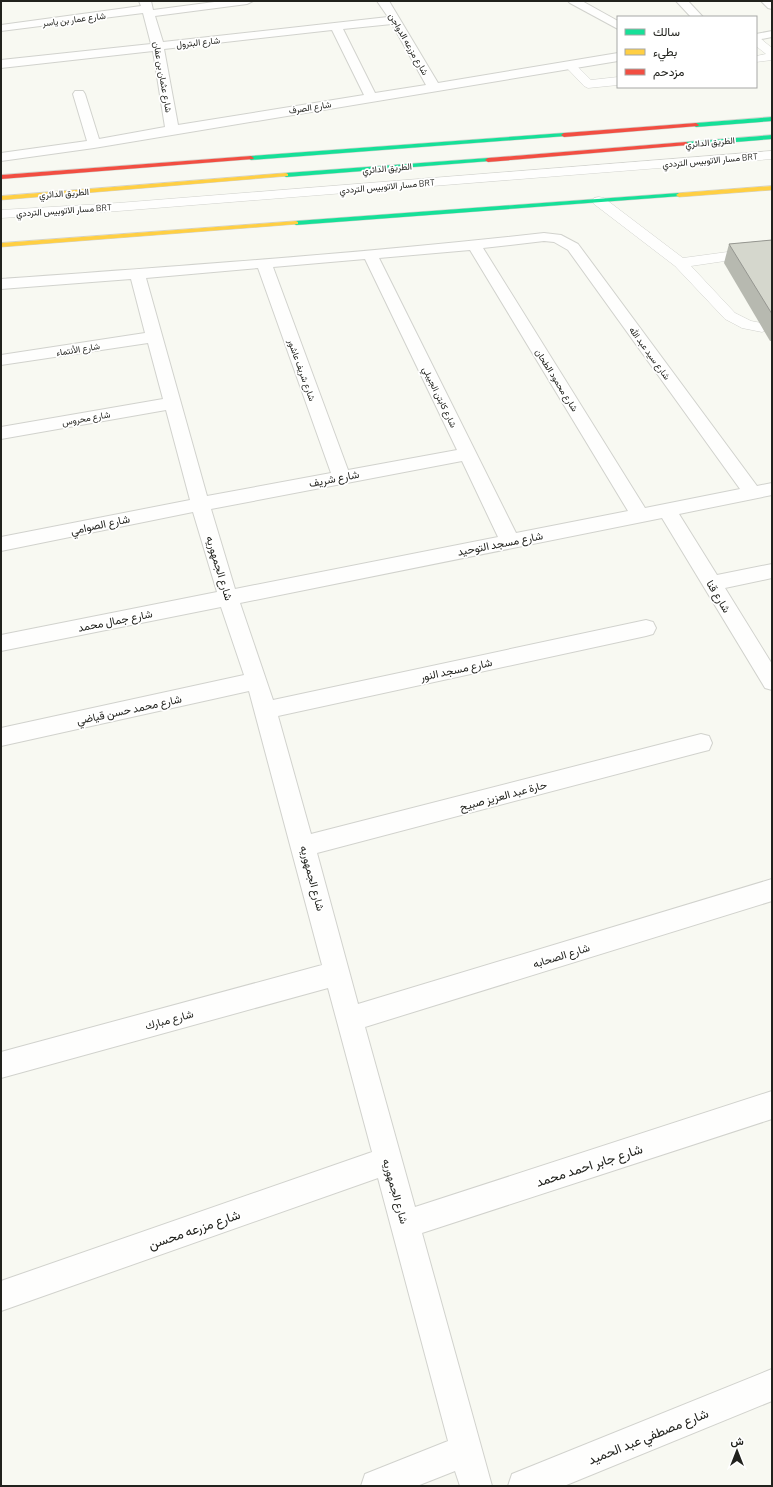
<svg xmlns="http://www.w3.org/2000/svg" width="773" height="1487" font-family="Barlow,Vazirmatn,sans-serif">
<rect width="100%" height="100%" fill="#f8f9f2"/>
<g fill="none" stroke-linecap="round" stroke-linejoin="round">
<defs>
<g id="lane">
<path d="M756 37 760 38 772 48V60L756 62V56L766 54 756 46Z"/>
<path d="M571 63 575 64 591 80 618 77V85L588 88 584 86 565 66 567 64Z"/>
<path d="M772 151V159L118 211 1 218V210L118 203Z"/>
<path d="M599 197 604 198 683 258 772 246V254L691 266 735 313 751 321 767 324 770 327 767 330 762 332 742 328 725 319 675 266 594 204 592 201 594 198Z"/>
</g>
<g id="street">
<path d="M139 1H151L153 10 222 1H253L247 4 155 16 163 42 388 17 377 1H389L438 83 618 53V61L94 148 1 161V153L87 141 73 94 75 91H83L85 94 99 139 165 127 153 51 1 68V60L151 44 143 13 1 31V25L141 6ZM392 24 426 85 375 93 343 29ZM332 30 364 95 178 125 164 49Z"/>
<path d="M568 1H582L618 21V29L570 3Z"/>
<path d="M676 1H688L703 17H691Z"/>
<path d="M761 1H772V9L768 8Z"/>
<path d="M772 31V37L756 40V34Z"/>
<path d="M544 233 561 235 578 244 757 486 772 483V495L679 514 717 575 772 564V578L725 588 772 664V690L765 688 662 518 240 603 273 700 646 620 653 622 656 628 653 634 646 636 278 716 311 834 701 734 709 736 712 743 709 750 701 752 317 853 358 1004 772 879V901L365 1027 415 1207 772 1091V1119L422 1233 492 1486H460L455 1471 417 1486H361L365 1474 448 1441 378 1178 1 1311V1281L372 1152 328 988 1 1078V1052L322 965 249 691 1 746V728L244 675 221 607 1 651V635L217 592 193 512 1 551V537L190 500 166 410 1 439V427L163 399 148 343 1 365V355L145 333 131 279 1 289V279C182 266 364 253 544 233ZM544 241 554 242 568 250 740 489 645 508 483 248ZM470 250 628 511 516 533 379 258ZM365 259 457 450 348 470 273 267ZM258 268 331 473 207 496 146 278ZM462 461 498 537 235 589 211 509Z"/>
<path d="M772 1369V1401L564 1486H508L512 1474Z"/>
</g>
<g id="fast">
<path d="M772 117V121L696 127 693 125 696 123Z"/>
<path d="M564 133 566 134V136L251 160 248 158 251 156Z"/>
<path d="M772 135V139L686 146 683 144 686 142Z"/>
<path d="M488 158 490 159V161L286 177 283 175 286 173Z"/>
<path d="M679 193 681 194V196L296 225 293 223 296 221Z"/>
</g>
<g id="slow">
<path d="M286 173 288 174V176L1 200V196Z"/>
<path d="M772 186V190L679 197 676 195 679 193Z"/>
<path d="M296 221 298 222V224L1 247V243Z"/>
</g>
<g id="jam">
<path d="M696 123 699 125 698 126 564 137 561 135 564 133Z"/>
<path d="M686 142 689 144 688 145 488 162 485 160 488 158Z"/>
<path d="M251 156 254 158 253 159 1 179V175Z"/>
</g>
</defs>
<use href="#lane" stroke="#d1d2cd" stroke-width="1"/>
<use href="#street" stroke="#d1d2cd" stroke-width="2"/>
<use href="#fast" stroke="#d1d2cd" stroke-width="1"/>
<use href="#slow" stroke="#d1d2cd" stroke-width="1"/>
<use href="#jam" stroke="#d1d2cd" stroke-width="1"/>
<use href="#lane" fill="#fefefd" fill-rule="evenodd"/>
<use href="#street" fill="#fefefd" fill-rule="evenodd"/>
<use href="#fast" fill="#16e098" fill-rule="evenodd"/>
<use href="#slow" fill="#ffcf43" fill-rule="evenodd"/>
<use href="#jam" fill="#f24e42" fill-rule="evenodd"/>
</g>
<path fill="#b7b9b0" d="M772 240V341H770L724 263 729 244Z"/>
<path fill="#d5d7cd" stroke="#959690" d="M772 240V314L729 244Z"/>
<g text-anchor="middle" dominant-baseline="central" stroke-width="3.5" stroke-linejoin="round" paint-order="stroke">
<g font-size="9" fill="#21221d" stroke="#fff">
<text transform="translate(74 19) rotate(-7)">شارع عمار بن ياسر</text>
<text transform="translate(198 42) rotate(-6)">شارع البترول</text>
<text transform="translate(409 44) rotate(60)">شارع مزرعه الدواجن</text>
<text transform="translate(163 77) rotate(80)">شارع عثمان بن عفان</text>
<text transform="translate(310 107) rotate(-9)">شارع الصرف</text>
<text transform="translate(710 142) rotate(-5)">الطريق الدائري</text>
<text transform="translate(710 160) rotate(-5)">مسار الاتوبيس الترددي BRT</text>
<text transform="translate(387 168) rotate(-5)">الطريق الدائري</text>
<text transform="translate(387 186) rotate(-5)">مسار الاتوبيس الترددي BRT</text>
<text transform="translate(64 193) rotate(-4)">الطريق الدائري</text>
<text transform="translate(64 210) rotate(-4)">مسار الاتوبيس الترددي BRT</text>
<text transform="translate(78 349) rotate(-9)">شارع الأنتماء</text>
<text transform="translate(650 353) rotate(54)">شارع سيد عبد الله</text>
<text transform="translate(302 370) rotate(70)">شارع شريف عاشور</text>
<text transform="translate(557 380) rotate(58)">شارع محمود الطحان</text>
<text transform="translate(440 397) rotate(64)">شارع كابتن الجيبلي</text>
<text transform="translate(86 418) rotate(-10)">شارع محروس</text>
</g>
<g font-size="11" fill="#21221d" stroke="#fff">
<text transform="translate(334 478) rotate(-11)">شارع شريف</text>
<text transform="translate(100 524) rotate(-12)">شارع الصوامي</text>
<text transform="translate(500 543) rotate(-11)">شارع مسجد التوحيد</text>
<text transform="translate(220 568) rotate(73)">شارع الجمهوريه</text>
<text transform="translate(719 596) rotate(59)">شارع قنا</text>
<text transform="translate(115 620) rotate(-11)">شارع جمال محمد</text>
<text transform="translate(456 669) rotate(-12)">شارع مسجد النور</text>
<text transform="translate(129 709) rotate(-12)">شارع محمد حسن قياضي</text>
<text transform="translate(503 795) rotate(-15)">حارة عبد العزيز صبيح</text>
<text transform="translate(313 878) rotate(75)">شارع الجمهوريه</text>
<text transform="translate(561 955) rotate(-17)">شارع الصحابه</text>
<text transform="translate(169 1019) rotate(-15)">شارع مبارك</text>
<text transform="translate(396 1191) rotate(74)">شارع الجمهوريه</text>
</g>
<g font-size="13" fill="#21221d" stroke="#fff">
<text transform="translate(589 1165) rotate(-18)">شارع جابر احمد محمد</text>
<text transform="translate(194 1229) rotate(-19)">شارع مزرعه محسن</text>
<text transform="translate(648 1436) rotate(-22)">شارع مصطفي عبد الحميد</text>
</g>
</g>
<rect width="773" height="1487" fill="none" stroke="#21221d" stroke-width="4"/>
<rect x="617" y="16" width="140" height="72" fill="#ffffff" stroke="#a6a7a5"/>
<rect x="625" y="29" width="20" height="6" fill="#16e098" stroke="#a6a7a5"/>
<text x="653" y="36" font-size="12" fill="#21221d">سالك</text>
<rect x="625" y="49" width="20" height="6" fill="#ffcf43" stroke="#a6a7a5"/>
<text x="653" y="56" font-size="12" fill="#21221d">بطيء</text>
<rect x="625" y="69" width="20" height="6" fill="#f24e42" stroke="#a6a7a5"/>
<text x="653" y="76" font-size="12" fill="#21221d">مزدحم</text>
<g transform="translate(737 1451)" stroke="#ffffff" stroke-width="3" paint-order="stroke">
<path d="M0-3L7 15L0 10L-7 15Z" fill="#21221d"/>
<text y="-6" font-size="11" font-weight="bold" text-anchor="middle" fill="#21221d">ش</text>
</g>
</svg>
